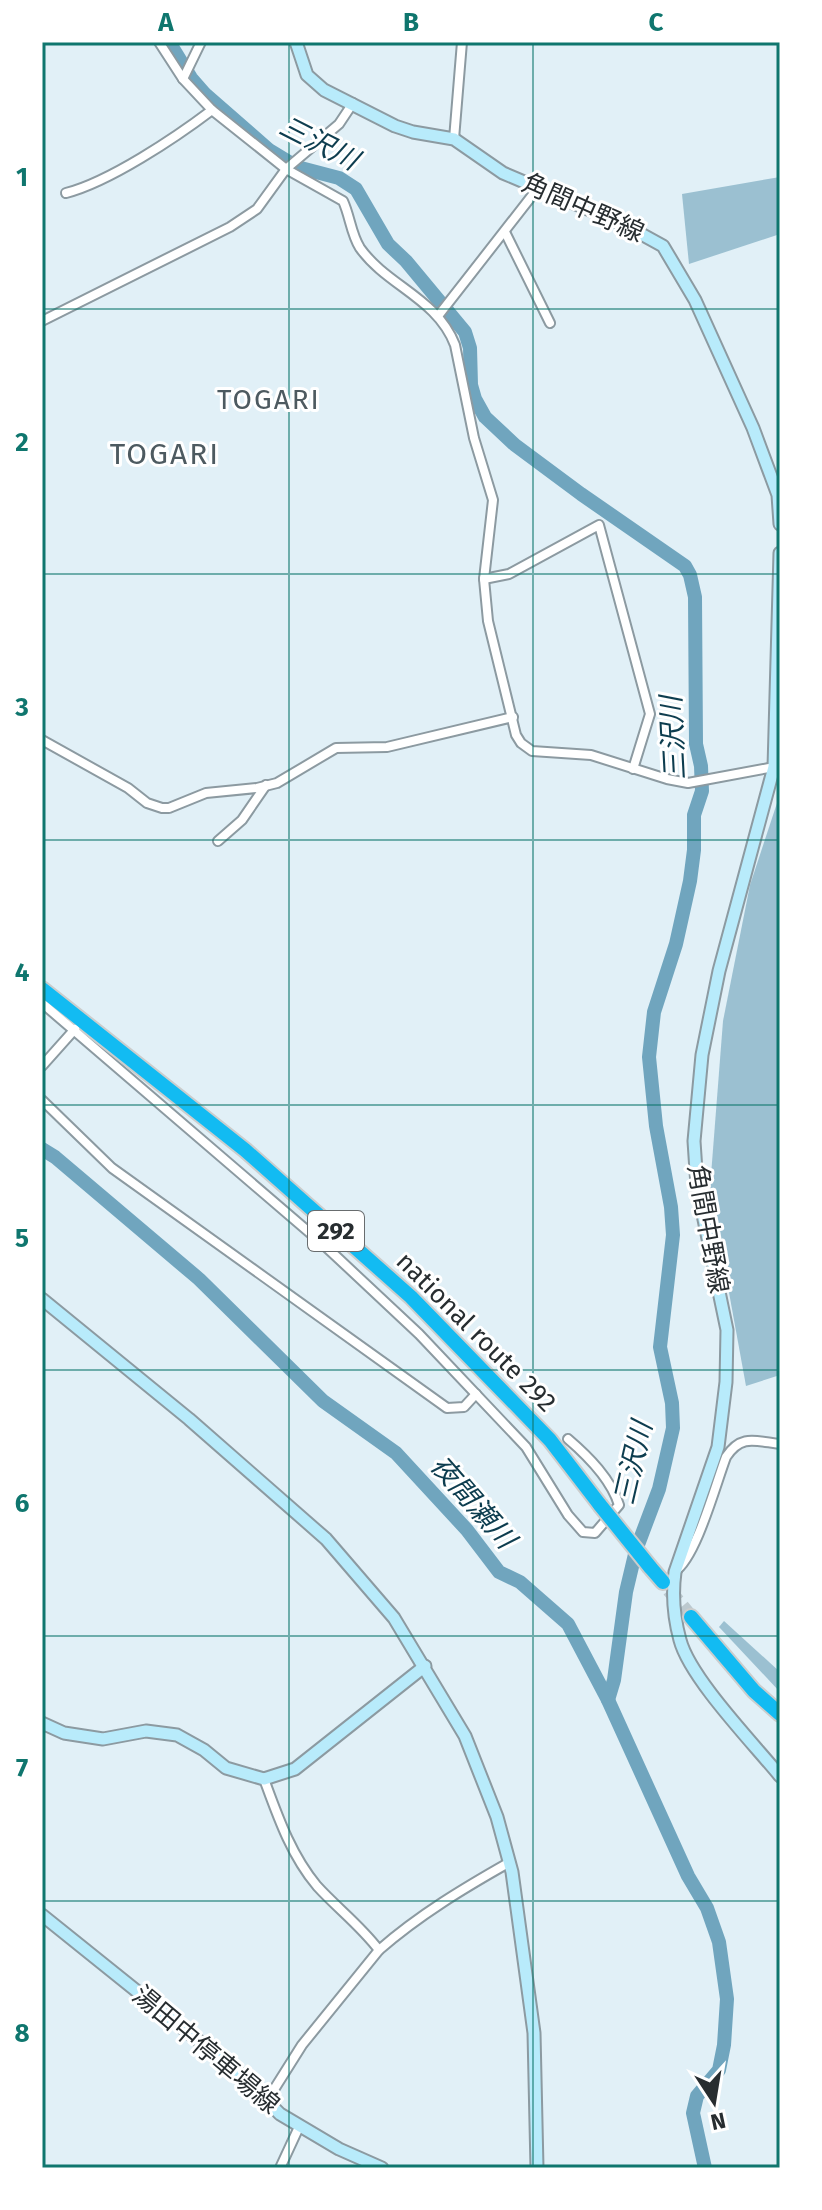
<svg xmlns="http://www.w3.org/2000/svg" width="822" height="2210" font-family="'Fira Sans','Noto Sans JP',sans-serif">
<rect width="100%" height="100%" fill="#e1f0f7"/>
<g fill="#9bc0d1">
<path d="M780 177V234L689 264 682 194Z"/>
<path d="M780 794V1375L746 1386 710 1188 723 1021 750 885Z"/>
<path d="M724 1621 780 1672V1692L719 1627Z"/>
</g>
<g fill="none" stroke-linecap="round" stroke-linejoin="round">
<g stroke="#70a5be" stroke-width="14">
<path d="M169 42 191 78 205 94 269 150 297 167 339 178 356 189 388 244 406 261 465 332 470 348 471 385 475 399 485 417 515 445 581 494 685 566 690 575 695 597 696 744 701 766 702 791 694 815V850L690 881 676 944 654 1012 649 1057 656 1126 671 1207 673 1235 660 1347 672 1403 673 1428 659 1489 636 1550 626 1592 614 1680 608 1700"/>
<path d="M42 1149 55 1157 199 1279 323 1401 396 1453 467 1530 499 1572 520 1582 568 1624 608 1700 688 1876 707 1908 719 1942 727 1999 724 2045 719 2070 697 2096 693 2113 705 2168"/>
</g>
<path stroke="#bcc9cf" stroke-width="14" stroke-dasharray="14 7" stroke-linecap="butt" d="M669 1590 691 1617"/>
<defs>
<g id="street">
<path d="M159 42 183 79 212 110 286 169 343 201C350 216 351 234 360 248 387 286 437 298 455 345L474 438 493 500 484 579 488 621 516 735 521 743 532 751 591 755 667 779 688 783 774 767 780 761"/>
<path d="M183 79 201 42"/>
<path d="M454 139 462 42"/>
<path d="M66 193C109 182 175 138 212 110"/>
<path d="M505 232 550 323"/>
<path d="M438 316 538 188"/>
<path d="M42 321 230 227 257 209 286 169 339 124 353 103"/>
<path d="M484 579 509 574 599 525 650 714 633 769"/>
<path d="M42 740 128 788 147 803 162 808H169L206 793 257 788 277 783 336 748 387 747 513 717"/>
<path d="M218 841 242 820 266 785"/>
<path d="M42 1003 324 1245 419 1334 526 1447 568 1515 583 1532 595 1533 619 1505C611 1479 589 1457 568 1439"/>
<path d="M42 1066 75 1029"/>
<path d="M42 1100 112 1168 447 1408 464 1407 476 1394"/>
<path d="M675 1571C696 1558 716 1483 726 1457 741 1434 755 1441 780 1444"/>
<path d="M264 1779C278 1817 291 1855 317 1886 337 1908 360 1925 379 1950L302 2045 268 2099"/>
<path d="M379 1950C419 1915 464 1888 510 1862"/>
<path d="M280 2168 299 2127"/>
</g>
<g id="secondary">
<path d="M296 42 307 75 324 90 395 126 413 132 454 139 503 173 623 224 663 246 695 300 753 428 778 495 780 524"/>
<path d="M780 553 774 767 719 971 702 1055 694 1141 697 1186 727 1330 726 1382 718 1447 675 1572C672 1594 674 1618 680 1640 690 1678 753 1743 780 1776"/>
<path d="M42 1299 189 1419 326 1539 394 1618 465 1736 497 1817 512 1872 534 2033 537 2168"/>
<path d="M42 1723 64 1733 103 1739 146 1731 177 1735 204 1750 226 1768 264 1779 295 1769 425 1666"/>
<path d="M42 1915 240 2074 280 2114 339 2149 382 2168"/>
</g>
<g id="highway">
<path d="M42 989 245 1150 411 1297 550 1440 600 1505"/>
<path d="M650 1567 663 1582"/>
<path d="M691 1617 754 1691 780 1714"/>
</g>
</defs>
<use href="#street" stroke="#8c9aa1" stroke-width="12"/>
<use href="#secondary" stroke="#8c9aa1" stroke-width="15"/>
<use href="#highway" stroke="#cbcdcd" stroke-width="18"/>
<use href="#street" stroke="#fff" stroke-width="8"/>
<use href="#secondary" stroke="#b8ebfb" stroke-width="11"/>
<use href="#highway" stroke="#12bbf2" stroke-width="14"/>
<defs>
<path id="highway-bridge" d="M600 1505 650 1567"/>
</defs>
<use href="#highway-bridge" stroke="#cbcdcd" stroke-width="18" stroke-linecap="butt"/>
<use href="#highway-bridge" stroke="#12bbf2" stroke-width="14"/>
</g>
<path fill="none" stroke="#0f766e" stroke-width="2" stroke-opacity="0.55" d="M289 42V2168M533 42V2168M42 309H780M42 574H780M42 840H780M42 1105H780M42 1370H780M42 1636H780M42 1901H780"/>
<g text-anchor="middle" dominant-baseline="central" stroke-width="6" stroke-linejoin="round" paint-order="stroke">
<rect fill="#fff" stroke="#686c6e" stroke-width="2" x="308" y="1211" width="56" height="40" rx="6"/>
<g font-size="24" font-weight="bold" fill="#272d30">
<text x="336" y="1231">292</text>
</g>
<g font-size="26" fill="#272d30" stroke="#fff">
<text transform="translate(583 208) rotate(24)">角間中野線</text>
<text transform="translate(708 1229) rotate(80)">角間中野線</text>
<text transform="translate(476 1332) rotate(45)">national route 292</text>
<text transform="translate(206 2050) rotate(40)">湯田中停車場線</text>
</g>
<g font-size="28" font-style="italic" fill="#0d3d4f" stroke="#fff">
<text transform="translate(319 143) rotate(27)">三沢川</text>
<text transform="translate(673 738) rotate(-93)">三沢川</text>
<text transform="translate(633 1463) rotate(-77)">三沢川</text>
<text transform="translate(473 1502) rotate(49)">夜間瀬川</text>
</g>
<g font-size="28" letter-spacing="2" fill="#4d5a60" stroke="#fff">
<text x="269" y="399">TOGARI</text>
</g>
<g font-size="30" letter-spacing="2" fill="#4d5a60" stroke="#fff">
<text x="165" y="454">TOGARI</text>
</g>
</g>
<rect width="822" height="2210" fill="none" stroke="#ffffff" stroke-width="88"/>
<g transform="translate(714 2102) rotate(168)" stroke="#ffffff" stroke-width="6" paint-order="stroke">
<path d="M0-6L14 30L0 20L-14 30Z" fill="#272d30"/>
<text y="-12" font-size="22" font-weight="bold" text-anchor="middle" fill="#272d30">N</text>
</g>
<rect x="44" y="44" width="734" height="2122" fill="none" stroke="#0f766e" stroke-width="3"/>
<g font-size="26" text-anchor="middle" font-weight="bold" fill="#0f766e">
<text x="166" y="31">A</text>
<text x="411" y="31">B</text>
<text x="656" y="31">C</text>
<text x="22" y="186">1</text>
<text x="22" y="451">2</text>
<text x="22" y="716">3</text>
<text x="22" y="981">4</text>
<text x="22" y="1247">5</text>
<text x="22" y="1512">6</text>
<text x="22" y="1777">7</text>
<text x="22" y="2042">8</text>
</g>
</svg>
